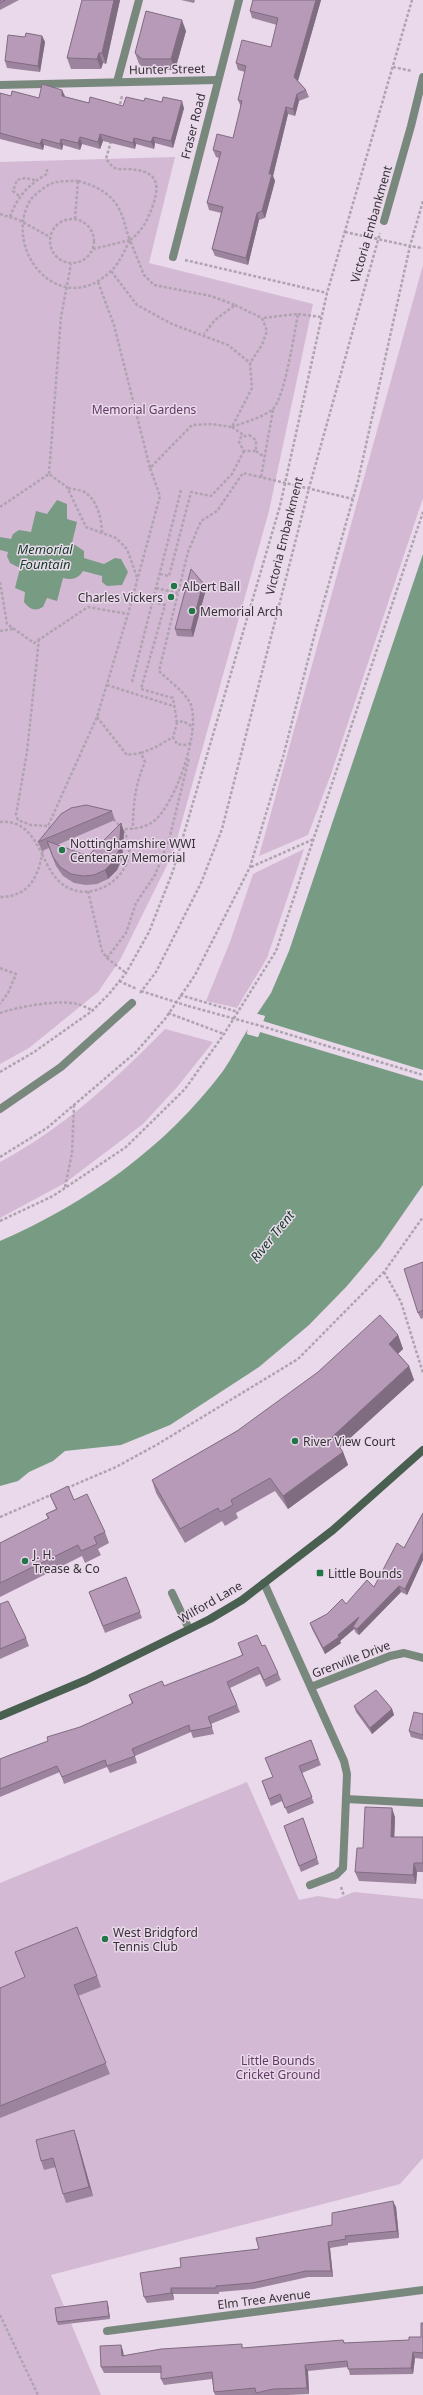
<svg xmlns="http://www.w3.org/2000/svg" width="423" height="2395" font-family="'Noto Sans',sans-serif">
<rect width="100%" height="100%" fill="#e9d9ea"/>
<g fill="#d3b9d4">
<path d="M175 157 149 263 313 304 269 511 173 853 120 960 98 992 29 1048 0 1064V162Z"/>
<path d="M423 265V498L331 774 308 835 259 856Z"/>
<path d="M304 849 267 958 237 1008 206 1001 230 942 253 874Z"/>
<path d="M165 1029 213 1042 178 1086 143 1124 65 1183 0 1218V1162C64 1128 115 1080 165 1029Z"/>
<path d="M247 1782 299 1900 318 1896 337 1899 354 1892 423 1899V2158L400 2184 51 2275 101 2395H0V1883Z"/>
</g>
<g fill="#789c83">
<path d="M57 500 67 504V519L77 522 72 543 84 551V558L104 564 115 558 121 559 128 572 122 585 107 586 102 582V576L83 571C78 579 72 580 63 578L57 601 47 598 43 607C34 612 30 609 24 602L25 592 15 588 20 568 10 563 7 556 8 552 0 550V537L11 539 13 534 19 530 31 532 36 511 47 514Z"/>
<path d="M423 554V1185L380 1247 347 1286 309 1325 259 1367 170 1425 121 1445 65 1451 53 1461 29 1472 18 1481 0 1486V1241C87 1203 165 1148 223 1071 232 1058 239 1043 248 1029L247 1034 258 1037 265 1016 257 1014 271 993 289 951Z"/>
</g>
<path fill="#e9d9ea" d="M257 1014 265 1016 263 1021 423 1070V1081L260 1032 258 1037 247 1034 248 1029H245L248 1027 249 1033 257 1035 262 1017 256 1016Z"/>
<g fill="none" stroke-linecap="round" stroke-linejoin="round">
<g stroke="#b0a3b0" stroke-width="2.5" stroke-dasharray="3 2" stroke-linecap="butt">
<path d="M393 67 412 71"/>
<path d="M119 109 122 96"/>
<path d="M111 141 106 159C109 162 111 166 115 168 118 170 123 169 127 169 153 170 162 179 153 205 148 220 142 231 130 240"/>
<path d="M78 181C97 186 113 194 121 213 125 222 126 231 130 240 125 249 120 262 113 269 61 323 0 249 31 199 38 192 47 184 56 182 63 181 71 181 78 181Z"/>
<path d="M19 196 13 191 17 180 25 178 35 180"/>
<path d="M0 214 19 220 50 237"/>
<path d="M10 217C17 197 29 184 47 174V168"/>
<circle cx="72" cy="241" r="22"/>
<path d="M75 219 78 181"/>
<path d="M345 232 410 246 423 201"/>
<path d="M93 249 130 240 144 275 154 285 211 296 235 305 215 320 204 334"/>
<path d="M185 260 327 293"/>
<path d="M98 282 114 325 150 468"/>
<path d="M235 305 262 318 267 331 262 345 250 363"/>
<path d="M298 314 321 317"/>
<path d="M232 427C245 422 261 418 272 410 285 398 294 334 298 314L262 318"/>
<path d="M232 427 245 436"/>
<path d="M249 435 256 440V451H244L239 442 241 437Z"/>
<path d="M256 451 264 457"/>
<path d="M49 474 61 317 71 264"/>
<path d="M261 477 273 410"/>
<path d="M68 488C73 489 82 490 86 493 98 501 102 521 102 534"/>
<path d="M0 507 49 474 67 487 86 527 116 538 127 549 137 577"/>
<path d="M160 574 169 576 191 492 211 496 232 474 244 451"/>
<path d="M0 582 7 624 34 643 88 607 128 614"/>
<path d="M156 588 178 593"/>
<path d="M153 602 165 605 141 689 173 698 177 723"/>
<path d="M0 631 13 629"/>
<path d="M39 639 27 752 16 815 18 820 31 825 48 826"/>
<path d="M132 682 181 490"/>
<path d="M107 685 173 706"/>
<path d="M97 717 127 755 141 753 145 762C135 785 133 804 133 829"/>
<path d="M191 743 184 745 177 744 173 737 177 723 183 721 193 727"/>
<path d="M141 753 156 747 173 737"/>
<path d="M86 810C91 811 99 810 104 812 108 813 113 819 116 822 158 862 90 918 56 878 50 871 46 862 42 854 48 827 58 816 86 810Z"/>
<path d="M0 822C23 820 33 836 42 854 38 879 27 897 0 897"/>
<path d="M51 829 48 826 97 717 128 614 160 496 150 468 192 425 212 424 232 427 252 388 250 363 228 345 172 324 137 305 111 271"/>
<path d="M125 829C133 829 143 828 151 823 174 810 204 725 189 701 182 690 168 680 159 671L188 552 201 521 217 511 243 473 353 499"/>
<path d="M251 867 314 839"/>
<path d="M88 891 102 951 107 958 126 973"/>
<path d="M107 958 126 933 136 903 155 875 169 840 189 758"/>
<path d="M0 968 16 974 8 993 0 1004"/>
<path d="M119 981 137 989"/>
<path d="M141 991 188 1006"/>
<path d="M140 993 156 972 201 883 222 829 309 488 380 233"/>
<path d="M180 995 238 1012"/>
<path d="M0 1013C17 1007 60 999 77 1004 82 1005 87 1008 92 1010"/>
<path d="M168 1013 224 1034"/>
<path d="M261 1026 423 1075"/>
<path d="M0 1072 34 1052 92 1011 109 994 126 973 149 932 173 871 280 506 327 293 412 0"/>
<path d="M0 1157 47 1128 136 1052 165 1019 195 975 250 867 283 757 316 629 358 481 410 246 423 248"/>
<path d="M65 1187 72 1153 74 1105"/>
<path d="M0 1221 53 1196 126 1147 185 1089 224 1034 276 951 423 512"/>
<path d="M384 1272 401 1302 423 1373"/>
<path d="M67 1488 116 1467 158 1444 298 1359 384 1272 423 1217"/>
<path d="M0 1517 53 1494"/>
<path d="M341 1887 344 1896"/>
<path d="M0 2315 38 2395"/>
</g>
<path stroke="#79887d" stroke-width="8" d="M172 1593 189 1629"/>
<g stroke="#79887d" stroke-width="8">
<path d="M117 82 139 0"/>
<path d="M0 85 217 80"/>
<path d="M384 221 411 126 423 77"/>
<path d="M173 257 239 0"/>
<path d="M0 1109 61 1067 132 1003"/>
<path d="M264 1583 344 1761 347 1774 343 1868 336 1875 310 1885"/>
<path d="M311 1687 390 1656 404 1653 423 1658"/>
<path d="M346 1799 423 1803"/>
<path d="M107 2331 423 2290"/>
</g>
<path stroke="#495f50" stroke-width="8" d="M0 1716 86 1680 210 1619 242 1600 333 1530 423 1450"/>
<path stroke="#b0a3b0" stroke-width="2.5" stroke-dasharray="3 2" stroke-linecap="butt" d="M188 1006 261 1026"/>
</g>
<g fill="#9d849e">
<path d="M0 0H19L0 10Z"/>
<path d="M82 0H120L106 64 103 63 101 69H71L67 58Z"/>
<path d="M181 0H195L194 3Z"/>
<path d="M253 0H321L298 81 306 90 309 97 299 101 295 116 288 114 273 176 275 181 265 218 259 220 248 265 215 256 212 249 221 213 209 210 207 203 219 158 216 157 213 150 233 138 241 107 238 100 245 72 238 70 236 63 271 47 277 25 252 18 250 11Z"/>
<path d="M186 31 175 70H146L139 64 135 53Z"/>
<path d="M42 36 45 42 40 72 7 68 5 61 25 37Z"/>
<path d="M0 93 11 96 39 98 65 97 89 103 123 106 144 101 162 102 184 108 173 148 155 143 154 149 136 144 135 149 103 141 100 149 82 144 80 150 63 145 62 150 44 145 43 150 0 139Z"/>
<path d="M203 583 206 589 193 637 177 636 175 629Z"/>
<path d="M112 811 115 820 57 845 88 856 121 823 124 832 122 859 117 870 108 879 97 884 86 885 74 883 63 876 56 866 49 848 42 851 38 842Z"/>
<path d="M423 1262V1318L421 1319 418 1313Z"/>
<path d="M398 1335 403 1349 398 1354 409 1366 414 1380 340 1447 343 1452 348 1465 288 1509 275 1491 236 1513 238 1518 225 1526 222 1521 185 1543 156 1493 152 1480 237 1431Z"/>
<path d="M50 1495 74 1500 105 1532 109 1543 98 1549 101 1555 85 1563 82 1556 0 1597V1543L48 1519 46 1514 56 1509Z"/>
<path d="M423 1513V1560L407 1595 401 1592 359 1635 356 1633 354 1629 340 1641 341 1643 325 1654 312 1629 310 1623 346 1604 374 1587 404 1548Z"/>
<path d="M126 1577 142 1618 105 1633 89 1592Z"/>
<path d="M0 1604 26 1638 29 1646 0 1659Z"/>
<path d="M238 1643 262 1646 278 1673 281 1680 266 1687 260 1674 230 1688 240 1712 211 1724 214 1734 193 1738 191 1732 135 1756 137 1763 110 1773 107 1767 64 1784 60 1772 0 1797V1759L48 1741 132 1704 129 1695 164 1686 236 1658 242 1655Z"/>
<path d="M354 1706 392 1709 394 1715 372 1734 356 1712Z"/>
<path d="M423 1714V1740L411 1737 409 1731Z"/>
<path d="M311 1740 321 1765 302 1773 314 1803 288 1814 282 1801 271 1806 262 1781 272 1777Z"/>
<path d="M395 1817 394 1837H423V1872H417L416 1884 359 1881 355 1872 363 1848Z"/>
<path d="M303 1818 319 1864 301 1872 284 1826Z"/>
<path d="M15 1952 97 1976 101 1987 78 1996 110 2074 0 2118V1988L25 1977Z"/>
<path d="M77 2139 93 2196 66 2203 63 2194 56 2167 44 2170 41 2161Z"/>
<path d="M396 2207 399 2238 348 2243V2245L330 2248 333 2277H308L254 2289 219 2292V2294H173L174 2300 147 2303 144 2297 181 2267 259 2249 332 2225Z"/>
<path d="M108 2304 110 2319 58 2325 57 2322Z"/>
<path d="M423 2323V2359L415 2358 413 2374 350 2375 348 2367 308 2371 309 2394 287 2395H215L214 2392 212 2379 164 2385 161 2379V2373H104L101 2367 121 2345 123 2351 124 2356 244 2348 343 2340 345 2343 409 2340 421 2337Z"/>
</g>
<g fill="#806c81">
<path d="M114 0H120L106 64 102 53Z"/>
<path d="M316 0H321L297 84 294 77Z"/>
<path d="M182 20 186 31 175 70 171 59Z"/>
<path d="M42 36 45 42 40 72 38 66Z"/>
<path d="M99 53 103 63 101 69 97 59Z"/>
<path d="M62 90 65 96H62Z"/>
<path d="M297 94 299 101 295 116 293 109Z"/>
<path d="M182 101 184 108 173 148 171 141Z"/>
<path d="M286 107 288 114 273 176 275 181 265 218 262 211 269 174Z"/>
<path d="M100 134 103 141 100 149 98 142Z"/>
<path d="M80 137 82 144 80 150 78 143Z"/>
<path d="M153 137 155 143 154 149 151 142Z"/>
<path d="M134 138 136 144 135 149 133 143Z"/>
<path d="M42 139 44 145 43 150 40 144Z"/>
<path d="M61 139 63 145 62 150 60 144Z"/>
<path d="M257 213 259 220 248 265 246 258Z"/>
<path d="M203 583 206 589 193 637 191 630Z"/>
<path d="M121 823 124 832 122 859 117 870 108 879 105 870Z"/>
<path d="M398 1335 403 1349 394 1357 389 1344Z"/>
<path d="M409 1366 414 1380 337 1450 332 1437Z"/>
<path d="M343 1452 348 1465 288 1509 283 1496Z"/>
<path d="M422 1553 423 1556V1560L407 1595 405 1589Z"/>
<path d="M399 1586 401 1592 359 1635 357 1629Z"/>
<path d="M359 1617 353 1627 354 1629 340 1641 341 1643 325 1654 323 1648Z"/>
<path d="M392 1709 394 1715 372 1734 370 1728Z"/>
<path d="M392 1808 395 1817 394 1846 391 1837Z"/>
<path d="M414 1863 417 1872 416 1884 413 1875Z"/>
<path d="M74 2130 77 2139 93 2196 89 2187Z"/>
<path d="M393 2201 396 2207 399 2238 397 2231Z"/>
<path d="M328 2242 330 2248 333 2277 331 2271Z"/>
<path d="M171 2288 173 2294 174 2300 171 2293Z"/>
<path d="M107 2301 108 2304 110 2319 109 2316Z"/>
<path d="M121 2345 123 2351 124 2362 122 2356Z"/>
<path d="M413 2352 415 2358 413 2374 411 2368Z"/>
<path d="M305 2365 308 2371 309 2394 307 2388Z"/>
</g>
<g fill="#b79ab8" stroke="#806c81">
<path d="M0 0H5L0 3Z"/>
<path d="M82 0H114L102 53H99L97 59 67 58Z"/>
<path d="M253 0H316L294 77 306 90 297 94 293 109 286 107 270 170 269 174H272L262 211 257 213 246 258 212 249 223 207 207 203 221 152 213 150 217 134 233 138 242 101 238 100 246 66 236 63 242 40 271 47 278 18 250 11Z"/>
<path d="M146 11 182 20 171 59H142L135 53Z"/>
<path d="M26 33 42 36 38 66 5 61 8 35 25 37Z"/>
<path d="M42 84 62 90V96L89 103 90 97 123 106 126 97 144 101 145 98 162 102 163 97 182 101 171 141 153 137 151 142 134 138 133 143 100 134 98 142 80 137 78 143 61 139 60 144 42 139 40 144 0 133V93L11 96 12 91 39 98Z"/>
<path d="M191 569 203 583 191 630 175 629Z"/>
<path d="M86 805 112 811 38 842 61 814 71 808Z"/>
<path d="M121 823 119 850 114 861 105 870 94 875 83 876 71 874 60 867 53 857 47 841 88 856Z"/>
<path d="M423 1262V1310L418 1313 404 1269Z"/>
<path d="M380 1315 398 1335 389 1344 409 1366 332 1437 343 1452 283 1496 270 1478 231 1500 233 1505 220 1512 218 1508 180 1529 152 1480 237 1431 318 1372Z"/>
<path d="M68 1486 74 1500 87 1494 105 1532 94 1537 97 1544 81 1551 78 1545 0 1583V1543L49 1518 46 1514 57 1509 50 1495Z"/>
<path d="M423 1513V1553H422L405 1589 399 1586 357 1629 353 1627 359 1617 338 1635 339 1637 323 1648 310 1623 327 1614 342 1599 346 1604 367 1580 374 1587 397 1543 404 1548Z"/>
<path d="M126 1577 140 1612 103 1626 89 1592Z"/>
<path d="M8 1601 26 1638 0 1649V1604Z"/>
<path d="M257 1635 262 1646 265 1645 278 1673 264 1680 258 1667 227 1682 237 1705 208 1717 212 1727 190 1731 189 1725 132 1749 135 1756 107 1766 105 1760 62 1777 57 1766 0 1789V1759L10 1755 48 1741 47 1737 80 1727 133 1703 129 1695 162 1681 164 1686 236 1658 243 1655 238 1643Z"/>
<path d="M376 1690 392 1709 370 1728 354 1706Z"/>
<path d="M414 1712 423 1714V1735L409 1731Z"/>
<path d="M311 1740 318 1759 299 1766 312 1797 285 1808 280 1794 269 1799 262 1781 273 1777 265 1758Z"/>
<path d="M365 1807 392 1808 391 1837H423V1863H414L413 1875 355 1872 357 1848H363Z"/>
<path d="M303 1818 317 1858 299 1866 284 1826Z"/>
<path d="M77 1927 97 1976 74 1985 106 2063 0 2106V1988L25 1977 15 1952Z"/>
<path d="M74 2130 89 2187 63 2194 53 2158 41 2161 36 2140Z"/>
<path d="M393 2201 397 2231 345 2236 346 2239 328 2242 331 2271H306L252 2283 216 2286V2288H171V2293L144 2297 140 2273 181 2267 180 2258 259 2249 256 2238 332 2225V2213Z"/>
<path d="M107 2301 109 2316 57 2322 55 2308Z"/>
<path d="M421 2323H423V2353L413 2352 411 2368 348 2369 347 2361 305 2365 307 2388 273 2389 256 2393 255 2388 214 2392 212 2372 161 2379V2366L101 2367 100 2346 121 2345 122 2356 161 2349 242 2344V2348L343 2340 344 2343 409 2340V2337H421Z"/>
</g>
<g fill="#227546" stroke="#e9d9ea" stroke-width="1.5">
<circle cx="174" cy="586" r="4"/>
<circle cx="171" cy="597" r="4"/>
<circle cx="192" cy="611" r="4"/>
<circle cx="62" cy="850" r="4"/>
<circle cx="295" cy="1441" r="4"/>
<circle cx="25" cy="1561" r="4"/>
<rect x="316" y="1569" width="8" height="8" rx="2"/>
<circle cx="105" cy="1939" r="4"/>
</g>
<g text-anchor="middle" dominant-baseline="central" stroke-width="3" stroke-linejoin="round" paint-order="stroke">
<g font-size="12" fill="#373137" stroke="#e9d9ea">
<text transform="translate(167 69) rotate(-1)">Hunter Street</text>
<text transform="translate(193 126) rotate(-76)">Fraser Road</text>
<text transform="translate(371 224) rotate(-74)">Victoria Embankment</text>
<text transform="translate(284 536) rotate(-76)">Victoria Embankment</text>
<text transform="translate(210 1602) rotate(-30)">Wilford Lane</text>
<text transform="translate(351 1659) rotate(-21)">Grenville Drive</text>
<text transform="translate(264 2299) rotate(-7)">Elm Tree Avenue</text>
</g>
<g font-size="12" fill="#623a64" stroke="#e9d9ea">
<text x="144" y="409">Memorial Gardens</text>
<text x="278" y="2060">Little Bounds<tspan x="278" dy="14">Cricket Ground</tspan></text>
</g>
<g font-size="12" fill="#373137" stroke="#e9d9ea" text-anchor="start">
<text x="182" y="586">Albert Ball</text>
<text x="163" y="597" text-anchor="end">Charles Vickers</text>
<text x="200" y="611">Memorial Arch</text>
<text x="70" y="843">Nottinghamshire WWI<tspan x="70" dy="14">Centenary Memorial</tspan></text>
<text x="303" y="1441">River View Court</text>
<text x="33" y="1554">J. H.<tspan x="33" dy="14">Trease &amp; Co</tspan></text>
<text x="328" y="1573">Little Bounds</text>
<text x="113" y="1932">West Bridgford<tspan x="113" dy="14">Tennis Club</tspan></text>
</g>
<g font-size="13" font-style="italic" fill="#103d23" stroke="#e9d9ea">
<text x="45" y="549">Memorial<tspan x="45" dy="15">Fountain</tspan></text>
<text transform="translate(272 1236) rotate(-51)">River Trent</text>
</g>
</g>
</svg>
